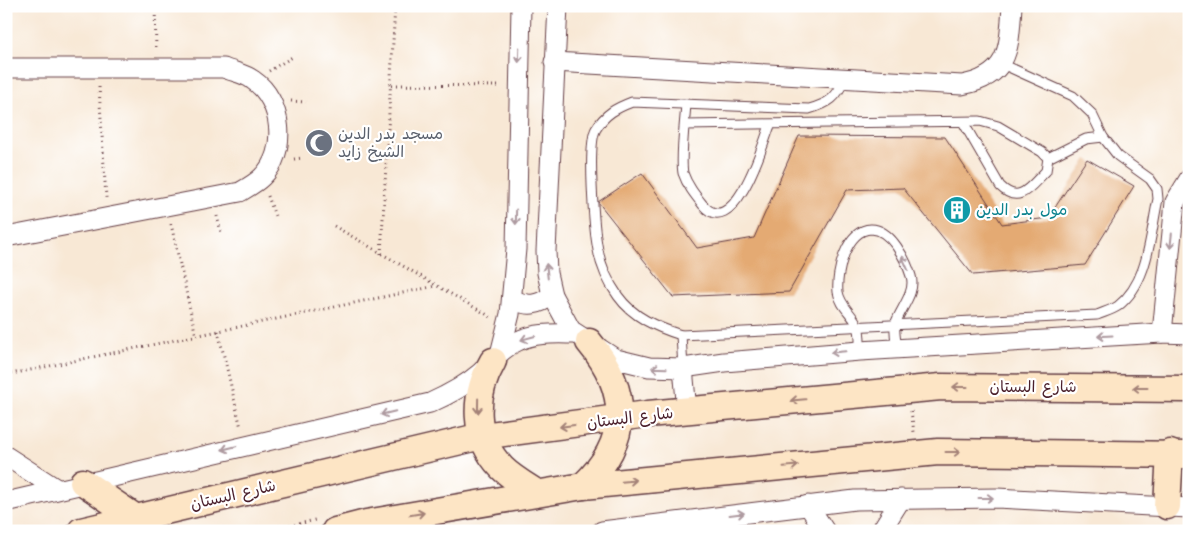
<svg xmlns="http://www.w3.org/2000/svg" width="1195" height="537" font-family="'Architects Daughter','Playpen Sans Arabic',sans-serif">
<rect width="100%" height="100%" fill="#fff"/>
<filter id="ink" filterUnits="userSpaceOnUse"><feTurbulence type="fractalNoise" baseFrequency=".02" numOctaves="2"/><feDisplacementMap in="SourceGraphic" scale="10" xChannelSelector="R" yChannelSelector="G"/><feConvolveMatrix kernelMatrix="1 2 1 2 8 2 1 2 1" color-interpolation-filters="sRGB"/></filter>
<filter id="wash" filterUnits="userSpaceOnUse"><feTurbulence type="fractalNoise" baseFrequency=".0096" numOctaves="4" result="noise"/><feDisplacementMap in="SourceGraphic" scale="20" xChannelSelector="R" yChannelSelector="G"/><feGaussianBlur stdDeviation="1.12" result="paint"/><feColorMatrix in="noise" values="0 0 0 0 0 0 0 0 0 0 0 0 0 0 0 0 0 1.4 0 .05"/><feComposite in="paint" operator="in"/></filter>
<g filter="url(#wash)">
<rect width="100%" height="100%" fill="#f8e8d5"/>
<g id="blocks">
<path fill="#e4aa73" d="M799 136 945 137 1002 224 1048 218 1087 159 1134 186 1085 265 973 275 903 188 847 190 789 292 673 297 598 202 642 173 697 248 754 238Z"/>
</g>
</g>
<g filter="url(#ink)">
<use href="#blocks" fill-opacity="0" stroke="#643d44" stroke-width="1"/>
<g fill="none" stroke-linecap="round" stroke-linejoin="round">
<defs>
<g id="lane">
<path d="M845 79C836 98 830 103 809 109L632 102C616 108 605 114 596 129 587 143 594 230 598 250 601 266 608 282 618 296 633 317 656 327 681 335L1097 315C1104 312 1112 310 1118 306 1149 282 1150 235 1158 199L1157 189 1150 179 1118 156 1103 137 1092 114 1073 96 1002 64"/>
<path d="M686 104C685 121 680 157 683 173 687 185 695 195 703 205 734 242 764 142 770 125"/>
<path d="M685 125 980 121 998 126 1042 152 1048 158 1046 171C1031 185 1020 206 1000 186L963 122"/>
<path d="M1048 158 1086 139 1103 137"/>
<path d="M681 335 683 368"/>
<path d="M860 351C860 343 861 331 857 324 851 313 840 305 838 292 836 273 846 230 871 229 891 229 906 260 911 276 916 292 901 308 896 322 893 329 896 341 897 348"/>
</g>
<g id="street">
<path d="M558 6 546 251 547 273 552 295 571 330 616 359 649 367 683 368 724 362 860 351 1162 333 1189 334"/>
<path d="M554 62 962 85C1010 76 1009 48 1012 6"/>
<path d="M6 68H224C233 72 246 74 253 80 283 100 288 152 262 177 256 183 247 188 240 192L6 237"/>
<path d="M512 299C527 307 538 306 552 295"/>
<path d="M1162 333 1175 202 1189 179"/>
<path d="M501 350 510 314 516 249 521 6"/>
<path d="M683 368 687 411"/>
<path d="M6 456 57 489"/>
<path d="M6 502 430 403C448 395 465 386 480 373 493 361 502 348 518 341 536 332 557 334 576 334"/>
<path d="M808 505 825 531"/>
<path d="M602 531 855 500 997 498 1189 508"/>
<path d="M881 531 901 499"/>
</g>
<g id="secondary">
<path d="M493 361C473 396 472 437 502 468 512 478 526 486 537 493"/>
<path d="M83 482 136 518"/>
<path d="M583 486C631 441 630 391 589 342"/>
<path d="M1167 506 1170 453"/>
<path d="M81 531 482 436 648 414 941 387 1189 389"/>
<path d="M335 531 366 523 583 486 938 452 1189 455"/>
</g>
</defs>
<use href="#lane" stroke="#643d44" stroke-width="11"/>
<use href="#street" stroke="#643d44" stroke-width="21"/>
<use href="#secondary" stroke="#643d44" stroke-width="29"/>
<g stroke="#643d44" stroke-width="3" stroke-dasharray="1 4" stroke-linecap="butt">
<path d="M155 6 156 49"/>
<path d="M269 71 294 56"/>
<path d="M392 85 501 86"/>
<path d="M99 87 106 198"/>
<path d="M291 101 306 102"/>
<path d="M294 159 303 158"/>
<path d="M268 196 276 219"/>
<path d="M217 216 221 232"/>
<path d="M171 224 196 336"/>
<path d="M334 226 491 317"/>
<path d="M381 254 395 6"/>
<path d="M218 331 241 428"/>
<path d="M6 375 436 286"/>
<path d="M911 411 914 432"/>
<path d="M270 531 315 520"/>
</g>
<use href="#lane" stroke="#fff" stroke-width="9"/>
<use href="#street" stroke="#fff" stroke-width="19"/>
<use href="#secondary" stroke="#fde5c5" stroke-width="26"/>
</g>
<defs><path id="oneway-shaft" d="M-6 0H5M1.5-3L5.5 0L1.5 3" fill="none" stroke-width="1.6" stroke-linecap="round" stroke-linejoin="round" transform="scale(1.25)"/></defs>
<g stroke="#ae9aa0">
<use href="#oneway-shaft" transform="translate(519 55) rotate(92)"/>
<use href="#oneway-shaft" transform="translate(516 217) rotate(91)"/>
<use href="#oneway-shaft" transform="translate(1171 241) rotate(96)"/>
<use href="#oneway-shaft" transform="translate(905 263) rotate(-114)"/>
<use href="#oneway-shaft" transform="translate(547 271) rotate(-96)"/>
<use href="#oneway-shaft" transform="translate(1105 336) rotate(177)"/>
<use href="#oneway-shaft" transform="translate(528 338) rotate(165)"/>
<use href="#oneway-shaft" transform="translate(838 352) rotate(175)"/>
<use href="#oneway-shaft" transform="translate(659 368) rotate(-178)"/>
<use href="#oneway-shaft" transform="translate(388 413) rotate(167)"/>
<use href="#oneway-shaft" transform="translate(229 448) rotate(167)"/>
<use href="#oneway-shaft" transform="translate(986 498)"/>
<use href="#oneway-shaft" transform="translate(737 514) rotate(-7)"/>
</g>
<g stroke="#a48278">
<use href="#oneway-shaft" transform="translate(960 387) rotate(-180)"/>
<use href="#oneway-shaft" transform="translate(1140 388) rotate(-180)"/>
<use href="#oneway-shaft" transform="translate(798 400) rotate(175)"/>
<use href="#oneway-shaft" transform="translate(478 406) rotate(91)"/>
<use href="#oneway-shaft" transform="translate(567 426) rotate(173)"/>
<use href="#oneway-shaft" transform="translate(953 452)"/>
<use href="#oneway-shaft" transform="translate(791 466) rotate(-5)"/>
<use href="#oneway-shaft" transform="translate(629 481) rotate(-5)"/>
<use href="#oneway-shaft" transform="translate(417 514) rotate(-10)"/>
</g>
</g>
<defs>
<symbol id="mosque-disc" viewBox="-11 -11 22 22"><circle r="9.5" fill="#6b7280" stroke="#fff"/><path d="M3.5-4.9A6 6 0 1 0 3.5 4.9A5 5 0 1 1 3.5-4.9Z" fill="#fff"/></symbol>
<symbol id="building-disc" viewBox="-11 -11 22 22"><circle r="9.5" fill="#0f9aa8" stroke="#fff"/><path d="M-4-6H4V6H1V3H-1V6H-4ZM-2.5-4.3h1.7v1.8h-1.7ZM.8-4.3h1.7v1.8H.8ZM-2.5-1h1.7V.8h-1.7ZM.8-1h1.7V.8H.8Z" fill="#fff"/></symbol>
</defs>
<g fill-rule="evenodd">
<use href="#mosque-disc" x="303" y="127" width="32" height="32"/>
<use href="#building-disc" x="941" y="194" width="32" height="32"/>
</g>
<g text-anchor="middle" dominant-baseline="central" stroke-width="4.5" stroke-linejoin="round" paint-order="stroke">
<g font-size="16" fill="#5b616d" stroke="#fff" text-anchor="start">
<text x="338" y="134">مسجد بدر الدين<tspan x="338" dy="18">الشيخ زايد</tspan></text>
</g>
<g font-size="16" fill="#0d838f" stroke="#fff" text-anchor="start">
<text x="976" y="210">مول بدر الدين</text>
</g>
<g font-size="16" fill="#4a1f2b" stroke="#fff">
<text x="1033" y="387">شارع البستان</text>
<text transform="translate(630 418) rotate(-7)">شارع البستان</text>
<text transform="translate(233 495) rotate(-13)">شارع البستان</text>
</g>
</g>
<rect width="1195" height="537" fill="none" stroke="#fff" stroke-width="25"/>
</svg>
